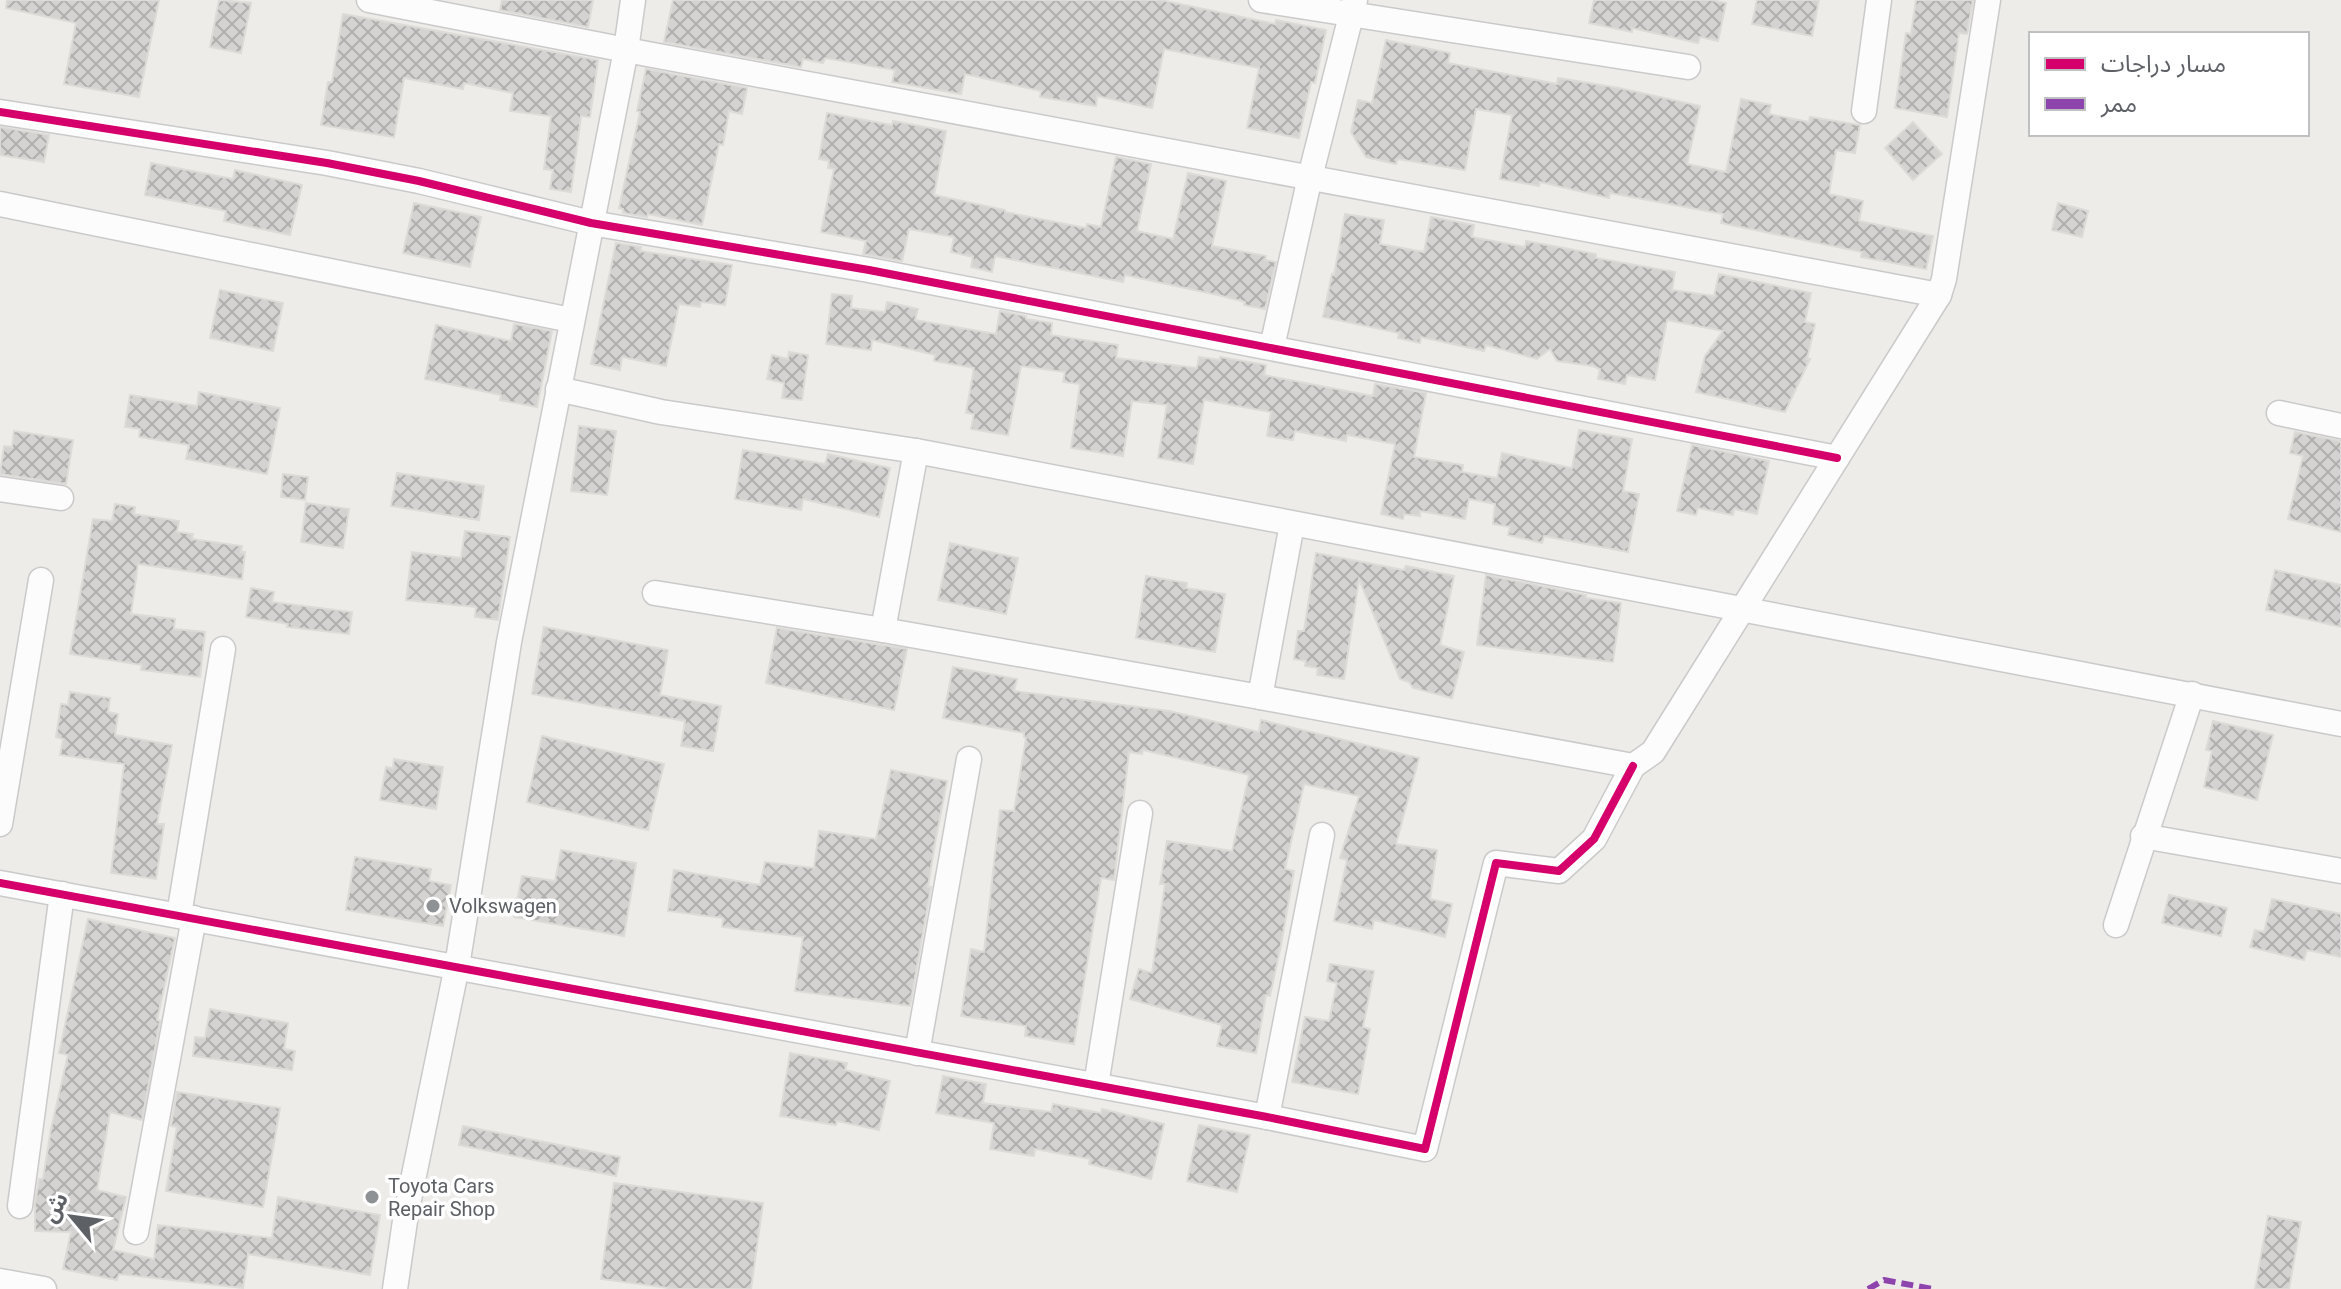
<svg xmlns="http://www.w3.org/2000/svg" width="2341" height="1289" font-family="Roboto,'Noto Sans Arabic',sans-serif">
<defs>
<pattern id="building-cross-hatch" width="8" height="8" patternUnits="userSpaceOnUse" patternTransform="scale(2)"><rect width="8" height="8" fill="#d4d3d1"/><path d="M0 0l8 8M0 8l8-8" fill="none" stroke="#afafad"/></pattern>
</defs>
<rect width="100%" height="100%" fill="#edece8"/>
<g fill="url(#building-cross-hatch)" stroke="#dcdbd7" stroke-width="2">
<path d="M7 0H159L139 97 64 84 76 23 6 8Z"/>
<path d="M219 0 251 3 241 53 210 47Z"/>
<path d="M502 0H593L588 27 500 10Z"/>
<path d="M673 0H1161L1275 24 1276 20 1326 30 1315 83 1311 82 1299 138 1247 128 1259 68 1164 49 1152 108 1097 96 1096 106 1040 97 1041 91 965 74 961 94 892 82 895 70 825 58 823 63 803 59 801 67 664 42Z"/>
<path d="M1594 0H1711L1726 3 1718 41 1700 37 1698 43 1632 28V32L1589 23Z"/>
<path d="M1757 0H1819L1812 36 1752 24Z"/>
<path d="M1916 0H1973L1967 34 1959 33 1947 117 1895 108 1906 33 1911 34Z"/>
<path d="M343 14 598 60 590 117 581 116 571 192 550 189 553 170 544 169 551 116 510 111 513 93 464 83 463 89 404 78 394 137 321 125 328 82H332Z"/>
<path d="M1386 40 1450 53 1448 63 1557 84 1558 78 1619 88 1700 106 1687 164 1726 172 1741 99 1771 105 1769 114 1809 122 1810 117 1860 125 1855 153 1836 150 1829 194 1863 201 1859 221 1933 236 1926 269 1861 257 1862 252 1721 223 1723 214 1610 193 1609 198 1540 182 1539 186 1500 179 1512 115 1476 109 1465 170 1398 159 1396 164 1366 157 1351 132 1358 100 1372 103Z"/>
<path d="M646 69 747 88 742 114 729 111 723 145 719 144 702 225 648 214 647 217 623 213V209L619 208 640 112 637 111Z"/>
<path d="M827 113 892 125 893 121 946 131 934 195 1005 210V212L1086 228 1087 224 1101 227 1116 157 1151 164 1137 231 1173 239 1188 173 1226 181 1212 246 1266 256 1265 260 1276 262 1265 309 1244 305 1245 302 1222 296 1125 275 1123 282 995 256 992 272 971 267 973 257 951 252 954 237 909 229 902 261 863 254 866 241 821 232 834 169 828 168 829 161 819 159Z"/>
<path d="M1913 122 1942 154 1913 180 1885 148Z"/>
<path d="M0 127 49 135 44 162 0 155Z"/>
<path d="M151 163 233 179 235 170 302 185 290 235 224 221 226 211 145 195Z"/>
<path d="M414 203 481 217 470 267 403 253Z"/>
<path d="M2058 203 2088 211 2082 237 2052 230Z"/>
<path d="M1345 214 1384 220 1380 244 1424 252 1431 217 1474 225 1472 237 1525 247 1526 241 1596 254V258L1675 272 1672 290 1714 296 1719 274 1811 293 1805 322 1815 324 1807 359H1810L1785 412 1696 392 1705 356 1723 331 1667 320 1655 380 1627 375 1625 384 1598 379 1600 369 1593 366 1557 361 1550 349 1537 359 1486 345 1484 351 1421 337 1420 343 1398 338 1399 333 1323 317 1332 274 1334 275Z"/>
<path d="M616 243 641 247 640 251 732 265 725 305 701 302 700 307 679 304 666 366 622 357 620 370 591 364Z"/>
<path d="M220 290 283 303 273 351 210 338Z"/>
<path d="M832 294 852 296 851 308 885 312 887 302 918 309 915 320 996 334 1000 311 1026 316V319L1052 323 1051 335 1118 345 1116 358 1197 368 1199 357 1220 360V357L1266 365 1264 375 1373 396 1375 384 1426 393 1414 457 1463 465 1462 472 1497 478 1502 453 1572 468 1579 430 1632 439 1623 491 1639 494 1628 552 1544 536 1542 543 1508 535 1510 527 1493 524 1495 504 1469 499 1465 519 1420 511V516L1404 514 1403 519 1381 514 1395 444 1347 435 1346 441 1295 431 1293 440 1267 436 1271 412 1204 400 1193 464 1158 458 1167 405 1132 401 1123 456 1071 448 1080 384 1063 382 1065 372 1021 366 1008 435 971 429 974 414 966 413 974 368 934 361 935 355 872 340 871 350 826 344Z"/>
<path d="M514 324 552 331 537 407 500 400 501 395 425 379 436 325 511 341Z"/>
<path d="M789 352 808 355 802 400 782 398 784 383 767 379 772 355 788 359Z"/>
<path d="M199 392 280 408 267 474 186 459 189 445 139 437 140 429 125 427 130 395 197 406Z"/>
<path d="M579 426 616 431 607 495 571 491Z"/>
<path d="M14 431 73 440 66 484 0 474 4 446 12 447Z"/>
<path d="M2295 432 2341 441V532L2288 519 2303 456 2290 453Z"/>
<path d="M1692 445 1769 461 1757 514 1734 509 1733 515 1698 508 1696 515 1677 511Z"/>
<path d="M743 450 825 464 828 454 890 468 879 517 803 499 801 510 735 499Z"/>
<path d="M397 473 484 486 479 520 391 506Z"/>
<path d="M283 474 308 477 305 500 281 497Z"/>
<path d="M306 503 349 509 343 548 301 542Z"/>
<path d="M115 504 135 507 134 514 179 521 177 532 193 534 192 539 242 546 241 552H245L242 579 138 564 131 614 175 619 174 629 205 632 200 677 141 670 142 665 70 654 93 519 112 521Z"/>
<path d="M465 531 510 537 498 620 475 617 476 607 406 600 412 552 461 558Z"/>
<path d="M950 543 1018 558 1006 614 938 600Z"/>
<path d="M1316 553 1404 570 1406 566 1454 576 1440 645 1464 652 1452 698 1413 688 1409 682 1400 679 1359 579 1344 679 1317 675 1318 668 1305 666 1306 661 1294 659 1298 631H1304Z"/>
<path d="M2275 570 2341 585V627L2266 610Z"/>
<path d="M1486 575 1586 595V598L1621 603 1613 662 1477 645Z"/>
<path d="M1146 576 1187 583 1186 588 1225 594 1215 652 1136 638Z"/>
<path d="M251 588 274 592 272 602 352 612 349 634 287 627 288 624 246 617Z"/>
<path d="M544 627 668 650 660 695 721 706 713 751 681 746 685 721 532 694Z"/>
<path d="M777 628 907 649 894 710 766 683Z"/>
<path d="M953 667 1017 679 1014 691 1169 711 1259 732 1261 720 1419 758 1396 844 1437 850 1430 899 1452 904 1445 937 1374 920 1372 929 1334 921 1347 860 1340 858 1359 796 1304 784 1285 869 1294 871 1281 945 1270 996 1266 995 1256 1053 1217 1046 1222 1025 1130 999 1139 969 1152 973 1165 884H1160L1167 841 1232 851 1249 775 1143 750 1142 754 1129 752 1114 880 1101 878 1074 1044 1025 1036 1026 1026 961 1016 971 949 984 952 1000 810 1014 811 1026 738 1024 737V733L943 718Z"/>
<path d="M70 692 110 698 108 712 118 714 115 735 172 745 157 824H164L156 879 111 873 124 764 60 755 63 739 56 737 61 704 68 705Z"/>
<path d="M2213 721 2273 735 2257 800 2204 787 2212 751 2206 750Z"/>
<path d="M542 736 664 764 648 830 527 802Z"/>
<path d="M394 759 443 767 436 809 380 800 386 767 393 768Z"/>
<path d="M891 770 947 781 935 843 928 887H931L910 1006 795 991 803 937 722 927 723 918 668 911 674 870 760 885 765 862 814 868 819 831 876 839Z"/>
<path d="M561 850 636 863 624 936 514 917 522 876 555 881Z"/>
<path d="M355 857 431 869 429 881 451 885 443 926 346 910Z"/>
<path d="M2169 895 2227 908 2221 936 2162 923Z"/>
<path d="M2272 899 2341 914V957L2307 950 2304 960 2250 947 2255 930 2264 932Z"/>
<path d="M88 919 175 938 157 1020 160 1021 142 1120 110 1112 97 1190 126 1197 113 1250 154 1259 158 1225 272 1238 278 1197 380 1215 370 1275 248 1254 243 1288 119 1274 117 1280 63 1269 71 1232 35 1231V1204L39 1179H43L51 1129 68 1055 59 1053Z"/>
<path d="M1330 964 1374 971 1363 1027 1370 1029 1358 1094 1292 1082 1305 1017 1329 1021 1337 983 1327 981Z"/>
<path d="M210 1009 288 1023 284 1049 295 1051 292 1070 193 1056 195 1037 205 1038Z"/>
<path d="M790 1053 847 1063 845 1070 890 1081 879 1130 837 1121 836 1125 780 1116Z"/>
<path d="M943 1076 986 1084 983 1103 1051 1112 1053 1104 1101 1113 1102 1109 1164 1124 1151 1179 1089 1164 1090 1159 1035 1149 1034 1156 990 1149 994 1123 936 1113Z"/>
<path d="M177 1092 280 1108 263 1207 166 1191 177 1127 171 1126Z"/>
<path d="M1199 1125 1250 1135 1237 1192 1187 1181Z"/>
<path d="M463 1126 620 1157 616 1176 459 1145Z"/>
<path d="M614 1183 763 1203 751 1289H676L601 1279Z"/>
<path d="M2268 1216 2301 1222 2289 1289H2255Z"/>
</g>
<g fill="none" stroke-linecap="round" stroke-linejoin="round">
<defs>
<g id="minor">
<path d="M369 0 626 50 1939 295"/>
<path d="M1261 0 1688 67"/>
<path d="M1864 111 1879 0"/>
<path d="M0 112 327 163 419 181 591 223 869 270 1837 458"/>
<path d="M0 204 571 320"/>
<path d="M1272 347 1310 177 1355 0"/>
<path d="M558 389 661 412 916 451 2341 724"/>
<path d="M2279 413 2341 426"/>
<path d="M0 489 61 498"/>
<path d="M655 593 883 630 1260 697 1633 766 1653 752 1939 295 1944 279 1988 0"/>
<path d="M883 630 916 451"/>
<path d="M1260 697 1292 524"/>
<path d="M0 824 41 580"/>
<path d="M2143 836 2341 871"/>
<path d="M0 883 1267 1117 1425 1149 1496 863 1559 871 1594 839 1633 766"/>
<path d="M179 915 223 649"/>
<path d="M2116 925 2192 694"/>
<path d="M917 1053 969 759"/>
<path d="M1096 1085 1140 813"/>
<path d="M1267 1117 1322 835"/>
<path d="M20 1206 62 894"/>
<path d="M136 1232 194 918"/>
<path d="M0 1281 44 1289"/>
<path d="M395 1289 406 1214 457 966 509 642 626 50 633 0"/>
</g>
</defs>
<use href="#minor" stroke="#cacaca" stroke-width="27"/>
<use href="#minor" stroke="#fcfcfc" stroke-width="24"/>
<path stroke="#8e44ad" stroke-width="6" stroke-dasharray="12 6" stroke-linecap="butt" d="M1868 1289 1884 1280 1933 1289"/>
<defs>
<g id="cycleway">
<path d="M0 112 327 163 419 181 591 223 869 270 1837 458"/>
<path d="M0 883 1267 1117 1425 1149 1496 863 1559 871 1594 839 1633 766"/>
</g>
</defs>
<use href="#cycleway" stroke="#fff" stroke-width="13"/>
<use href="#cycleway" stroke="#d6006c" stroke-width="8"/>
</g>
<g fill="#8f9294" stroke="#fff" stroke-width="3">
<circle cx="433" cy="906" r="8"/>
<circle cx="372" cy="1197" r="8"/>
</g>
<g text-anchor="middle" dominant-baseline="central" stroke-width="7" stroke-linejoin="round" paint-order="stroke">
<g font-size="20" fill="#5d6166" stroke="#fff" text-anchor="start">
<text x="449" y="906">Volkswagen</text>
<text x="388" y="1186">Toyota Cars<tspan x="388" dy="23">Repair Shop</tspan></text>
</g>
</g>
<rect x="2029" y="32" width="280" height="104" fill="#ffffff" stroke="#bec0c2" stroke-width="2"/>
<rect x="2045" y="58" width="40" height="12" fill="#d6006c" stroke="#bec0c2" stroke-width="2"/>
<text x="2101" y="72" font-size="24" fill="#5d6166">مسار دراجات</text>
<rect x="2045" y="98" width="40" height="12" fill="#8e44ad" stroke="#bec0c2" stroke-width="2"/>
<text x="2101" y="112" font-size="24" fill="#5d6166">ممر</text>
<g transform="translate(72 1217) rotate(299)" stroke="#ffffff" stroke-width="6" paint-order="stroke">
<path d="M0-6L14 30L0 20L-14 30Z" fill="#5d6166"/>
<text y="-12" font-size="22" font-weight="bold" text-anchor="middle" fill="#5d6166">ش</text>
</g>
</svg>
